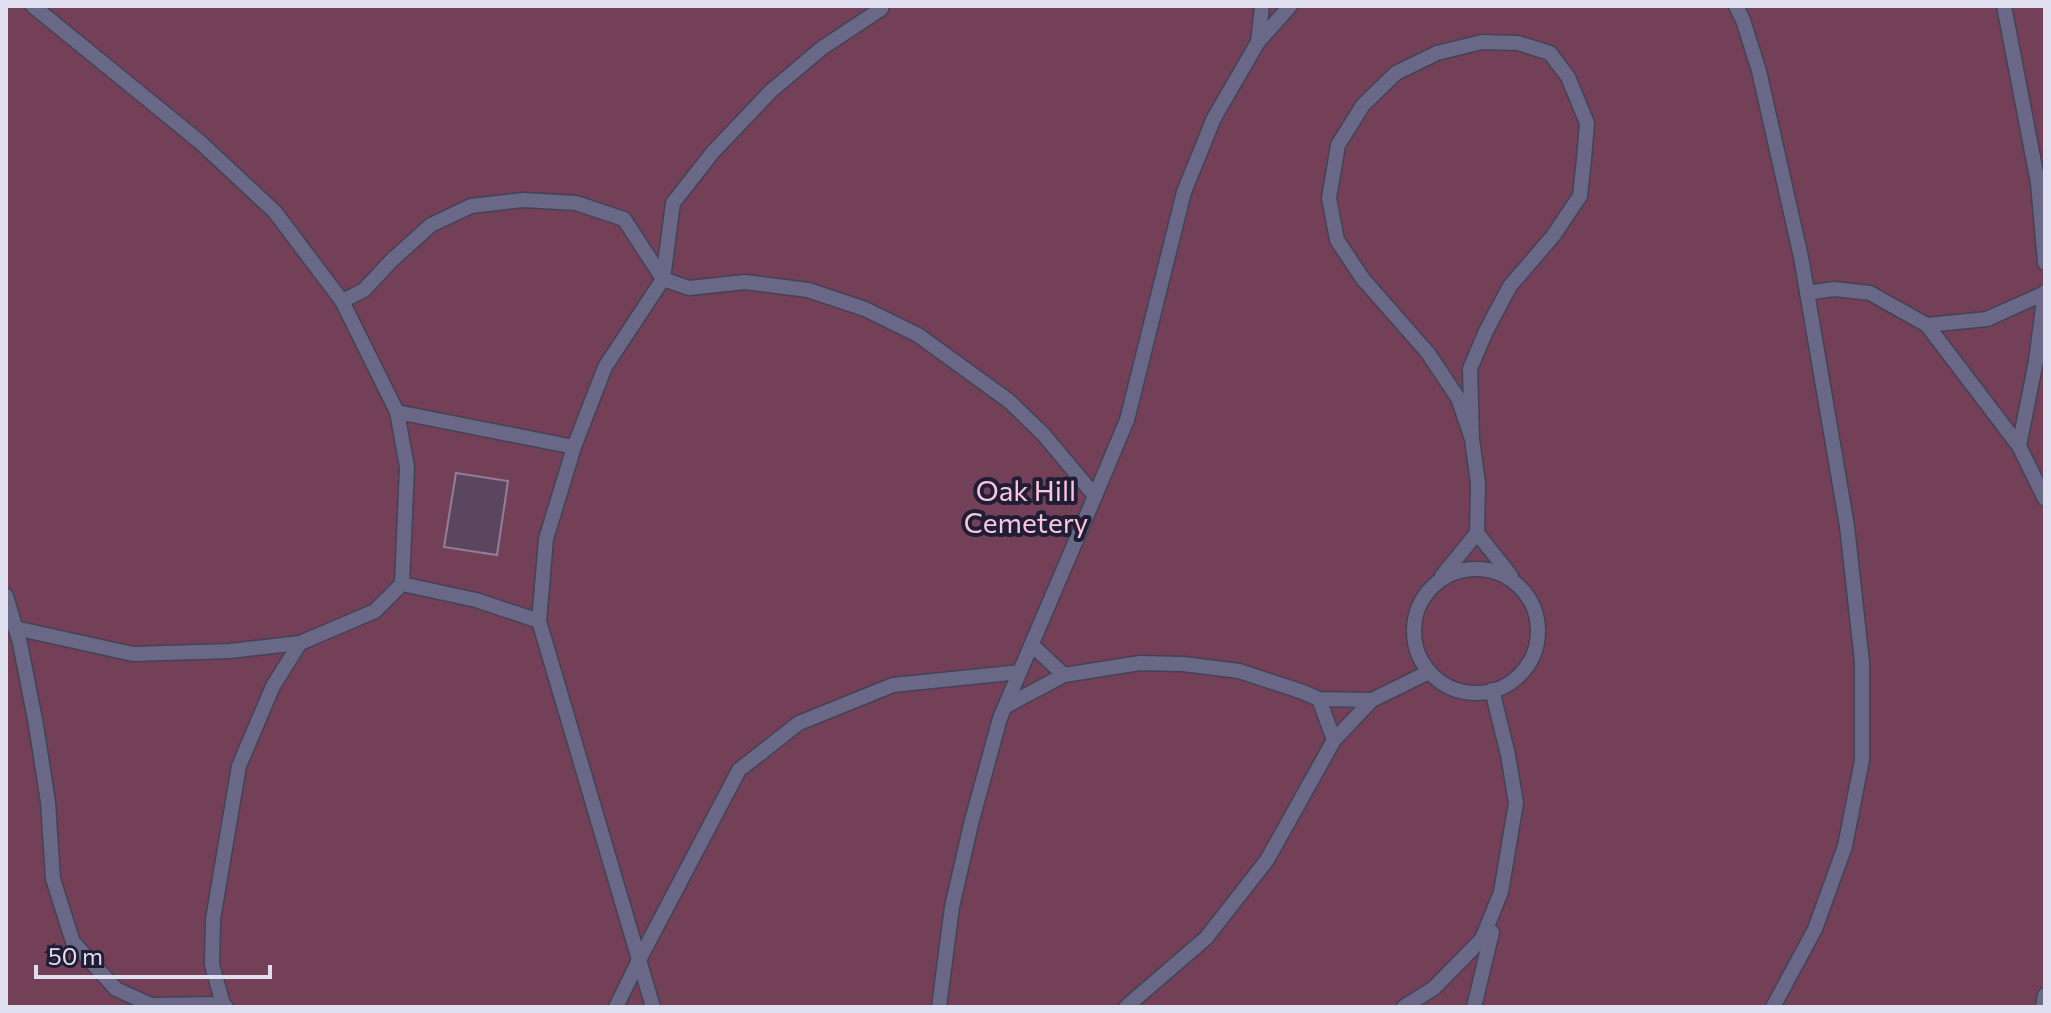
<svg xmlns="http://www.w3.org/2000/svg" width="2051" height="1013" font-family="Commissioner,sans-serif">
<rect width="100%" height="100%" fill="#292841"/>
<rect fill="#744057" x="6" y="6" width="2039" height="1001"/>
<path fill="#5a475f" stroke="#937d98" stroke-width="2" d="M456 473 508 481 497 555 444 547Z"/>
<g fill="none" stroke-linecap="round" stroke-linejoin="round">
<defs>
<g id="lane">
<path d="M1262 6 1258 42 1290 6"/>
<path d="M1736 6 1743 20 1759 71 1801 257 1847 526 1862 662V760L1845 846 1815 929 1773 1007"/>
<path d="M2004 6 2038 183 2045 263"/>
<path d="M2045 292 2036 361 2019 446 2045 499"/>
<path d="M1807 293 1834 289 1870 293 1927 325"/>
<path d="M342 301 364 290 392 260 431 225 471 206 523 200 576 203 624 219 663 279 673 203 713 152 771 91 822 48 881 9"/>
<path d="M397 412 574 447 546 539 539 621 476 600 402 584"/>
<path d="M1472 439 1470 369 1486 331 1510 286 1553 236 1580 196 1584 159 1587 123 1568 77 1550 53 1518 43 1482 42 1437 53 1396 73 1363 105 1338 145 1329 198 1337 240 1363 279 1428 353 1458 398 1472 439 1478 483 1477 533"/>
<path d="M2019 446 1927 325 1987 319 2045 293"/>
<path d="M574 447 605 367 663 279 689 288 745 282 808 290 865 309 918 335 1009 401 1044 435 1095 496 1000 718 971 824 952 907 939 1007"/>
<path d="M1095 496 1127 420 1184 192 1214 118 1258 42"/>
<circle cx="1476" cy="631" r="62"/>
<path d="M1442 576 1477 533 1511 576"/>
<path d="M6 596 20 643 36 725 48 802 53 879 73 942 116 989 151 1005 223 1004 226 1007"/>
<path d="M539 621 653 1007"/>
<path d="M15 628 133 654 230 651 300 643 375 611 402 584 407 467 397 412 342 301 275 212 200 142 33 6"/>
<path d="M1064 675 1140 663 1183 664 1239 671 1303 692 1319 699 1372 700 1429 672"/>
<path d="M1319 699 1334 740 1372 700"/>
<path d="M1006 706 1064 675 1032 645"/>
<path d="M223 1004 212 965 213 919 239 766 273 686 300 643"/>
<path d="M616 1007 639 960 739 770 799 723 893 685 1020 672"/>
<path d="M1126 1007 1206 938 1267 860 1334 740"/>
<path d="M1404 1007 1434 988 1482 939 1501 892 1516 803 1508 755 1492 690"/>
<path d="M1474 1007 1492 932"/>
<path d="M2043 1007 2045 995"/>
</g>
</defs>
<use href="#lane" stroke="#434257" stroke-width="17"/>
<use href="#lane" stroke="#696886" stroke-width="14"/>
</g>
<g text-anchor="middle" dominant-baseline="central" stroke-width="8" stroke-linejoin="round" paint-order="stroke">
<g font-size="28" fill="#fcc5db" stroke="#201e37">
<text x="1026" y="490">Oak Hill<tspan x="1026" dy="32">Cemetery</tspan></text>
</g>
</g>
<rect width="2051" height="1013" fill="none" stroke="#dfdff0" stroke-width="16"/>
<path d="M36 965v12h234v-12" fill="none" stroke="#dfdff0" stroke-width="4"/>
<text x="48" y="965" font-size="24" fill="#dfdff0" stroke="#201e37" stroke-width="6" paint-order="stroke">50 m</text>
</svg>
